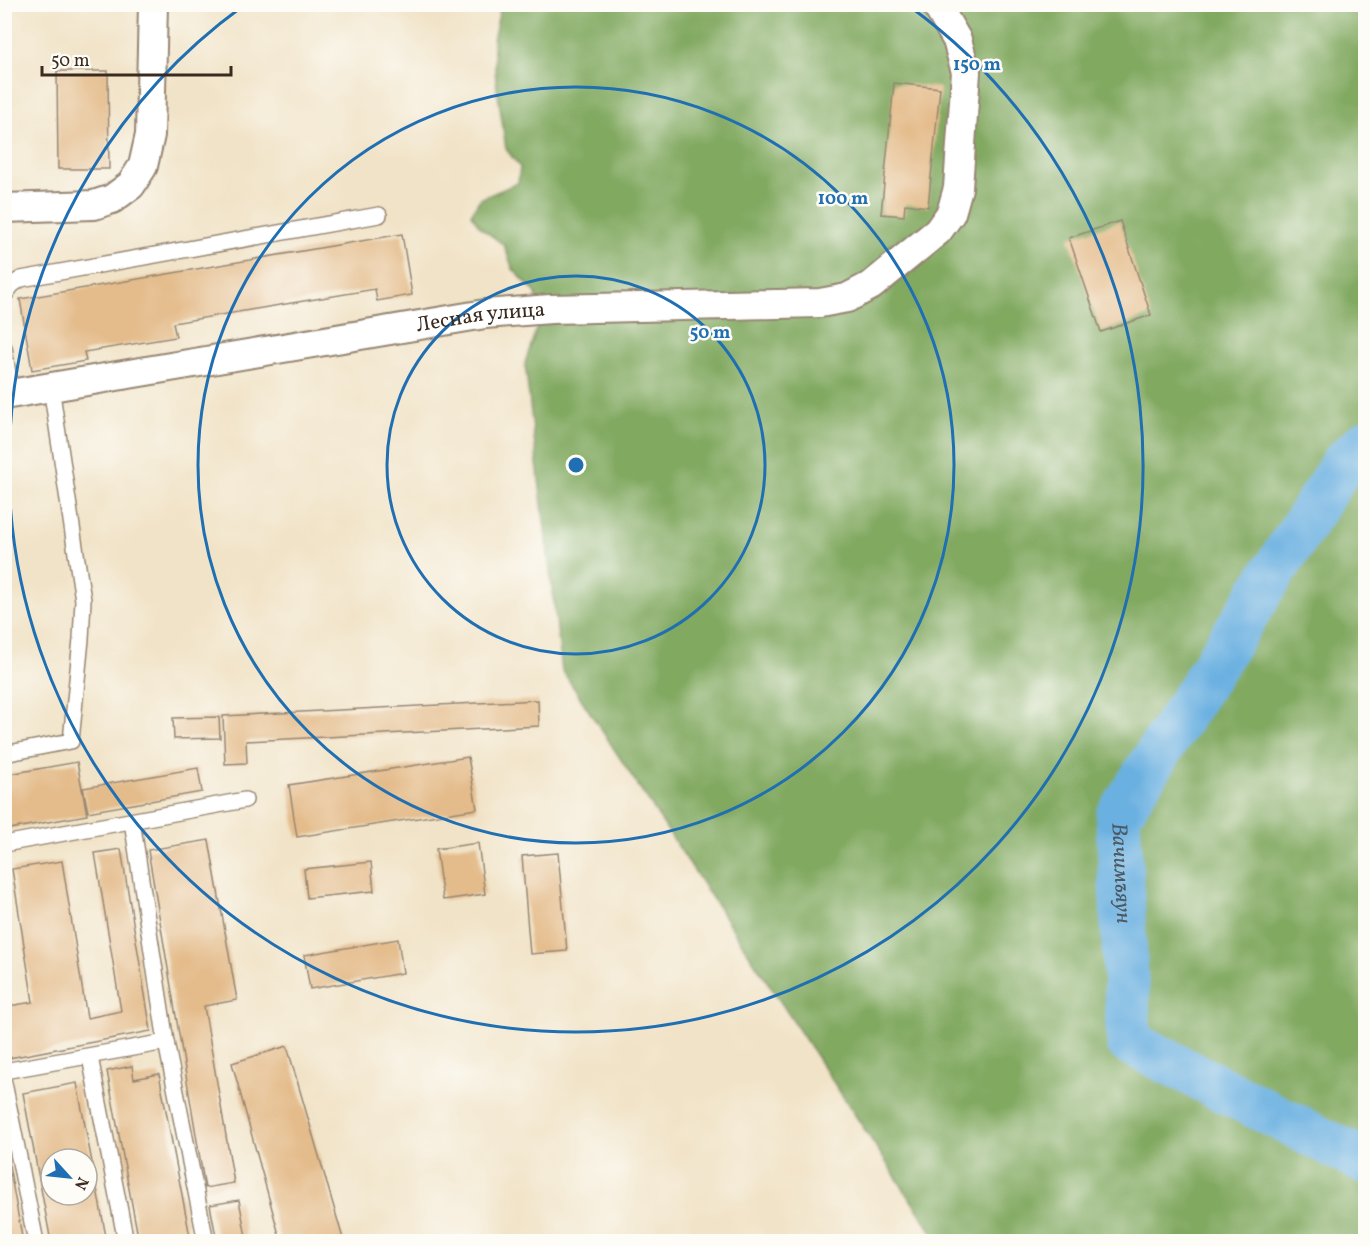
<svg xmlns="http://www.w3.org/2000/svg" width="1370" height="1246" font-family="Vollkorn,serif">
<rect width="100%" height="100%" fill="#fdfcf7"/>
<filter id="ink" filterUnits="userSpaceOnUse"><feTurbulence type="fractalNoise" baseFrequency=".0167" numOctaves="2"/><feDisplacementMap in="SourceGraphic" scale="12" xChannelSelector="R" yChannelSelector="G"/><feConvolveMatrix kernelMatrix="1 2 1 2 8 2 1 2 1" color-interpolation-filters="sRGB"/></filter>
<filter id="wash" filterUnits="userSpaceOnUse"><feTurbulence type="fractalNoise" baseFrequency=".008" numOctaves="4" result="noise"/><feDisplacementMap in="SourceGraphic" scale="24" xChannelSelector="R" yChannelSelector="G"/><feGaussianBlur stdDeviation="1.35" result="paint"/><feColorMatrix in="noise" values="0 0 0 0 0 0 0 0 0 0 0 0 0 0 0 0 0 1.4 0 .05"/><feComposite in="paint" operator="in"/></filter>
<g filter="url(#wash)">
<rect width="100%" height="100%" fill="#f1e3c7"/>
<path fill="#81a960" stroke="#5e6a3f" stroke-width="1.5" d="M501 5H1365V1241H938L562 670 525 363 539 321 536 293 513 269 504 245 481 228 471 214 480 199 518 183 520 167 506 149 496 80 493 40Z"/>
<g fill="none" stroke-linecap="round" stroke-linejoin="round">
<path stroke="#6bb0e1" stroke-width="45" id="s1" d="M1366 442 1343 463 1118 816 1129 1042 1366 1162"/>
</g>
<g id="blocks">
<g fill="#e4bc8b" fill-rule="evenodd">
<path d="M57 71H108L109 169H58Z"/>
<path d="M894 83 940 88 928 207 905 204 904 216 881 214Z"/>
<path d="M1120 221 1151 315 1101 332 1069 238Z"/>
<path d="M402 234 412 295 377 301 375 289 173 323 176 337 84 352 86 361 32 370 20 299Z"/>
<path d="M538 700 539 726 246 741 247 763 225 764 223 716Z"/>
<path d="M219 717 220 738 174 739 173 718Z"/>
<path d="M468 757 477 809 297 837 289 785Z"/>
<path d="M77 762 87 815 4 830V775Z"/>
<path d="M198 768 202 792 88 812 83 788Z"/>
<path d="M209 840 237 1000 204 1006 234 1183 205 1188 148 850Z"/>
<path d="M478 843 485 894 443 900 436 849Z"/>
<path d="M121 849 151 1031 4 1059V1007L33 1002 12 869 62 861 87 1018 121 1011 95 853Z"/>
<path d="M558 853 567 951 530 954 522 856Z"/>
<path d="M371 862 374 891 307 898 304 869Z"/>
<path d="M398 939 403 973 310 989 304 955Z"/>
<path d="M287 1046 344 1242H281L232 1063Z"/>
<path d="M132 1066 134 1079 159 1074 191 1242H139L107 1071Z"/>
<path d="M77 1083 107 1242H51L23 1093ZM51 1159H87V1195H51Z"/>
<path d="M4 1149H6L23 1242H4Z"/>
<path d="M239 1200 247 1242H217L210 1205Z"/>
</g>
</g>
</g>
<g filter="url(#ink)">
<use href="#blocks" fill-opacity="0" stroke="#968672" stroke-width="1.5"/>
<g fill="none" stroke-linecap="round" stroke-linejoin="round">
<defs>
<g id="service">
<path d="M4 296 12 285 21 279 379 215"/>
<path d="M4 347 11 394"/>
<path d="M4 754 71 741 81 639 83 600 51 387"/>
<path d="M132 821 166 1042 206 1242"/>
<path d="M4 844 245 800"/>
<path d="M90 1057 126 1242"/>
<path d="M4 1071 166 1042"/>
<path d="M4 1083 36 1242"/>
</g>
<g id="minor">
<path d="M4 208 94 205 112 199 131 185 143 166 150 135 153 4"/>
<path id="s2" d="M4 395 485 314 551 309 820 303 847 298 872 285 938 231 951 213 958 188 966 72 957 40 936 4"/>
</g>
</defs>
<use href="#service" stroke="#968672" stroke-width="18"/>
<use href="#minor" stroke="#968672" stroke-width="32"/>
<use href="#service" stroke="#fff" stroke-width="15"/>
<use href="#minor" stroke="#fff" stroke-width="28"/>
</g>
</g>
<g fill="none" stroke="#1f6fb2" stroke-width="3">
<circle cx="576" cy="465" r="189"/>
<circle cx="576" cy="465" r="378"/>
<path d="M909 6A567 567 0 1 1 243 6"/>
</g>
<g text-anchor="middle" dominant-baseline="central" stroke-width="5" stroke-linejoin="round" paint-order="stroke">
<g font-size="21" fill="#3b2a1e" stroke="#fdfcf7">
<text stroke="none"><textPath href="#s2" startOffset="483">Лесная улица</textPath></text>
</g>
<g font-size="22" font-style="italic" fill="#4c5962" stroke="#fdfcf7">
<text stroke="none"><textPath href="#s1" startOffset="507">Вачимъяун</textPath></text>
</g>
</g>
<circle cx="576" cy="465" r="9" fill="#1f6fb2" stroke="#fdfcf7" stroke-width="3"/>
<g font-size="18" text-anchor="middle" font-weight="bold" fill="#1f6fb2" stroke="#fdfcf7" stroke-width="5" stroke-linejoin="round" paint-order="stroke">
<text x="977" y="70">150 m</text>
<text x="843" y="204">100 m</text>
<text x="710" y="338">50 m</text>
</g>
<rect width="1370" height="1246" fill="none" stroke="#fdfcf7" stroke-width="24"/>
<g transform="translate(69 1177) rotate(117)"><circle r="28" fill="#fdfcf7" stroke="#afa8a0" stroke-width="1.5"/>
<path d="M0-4.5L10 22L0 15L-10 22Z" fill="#1f6fb2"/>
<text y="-9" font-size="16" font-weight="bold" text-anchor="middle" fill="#3b2a1e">N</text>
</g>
<path d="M42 66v9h189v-9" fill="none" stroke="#3b2a1e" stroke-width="3"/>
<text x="51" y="66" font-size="18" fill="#3b2a1e" stroke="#fdfcf7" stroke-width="4.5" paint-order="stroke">50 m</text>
</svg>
